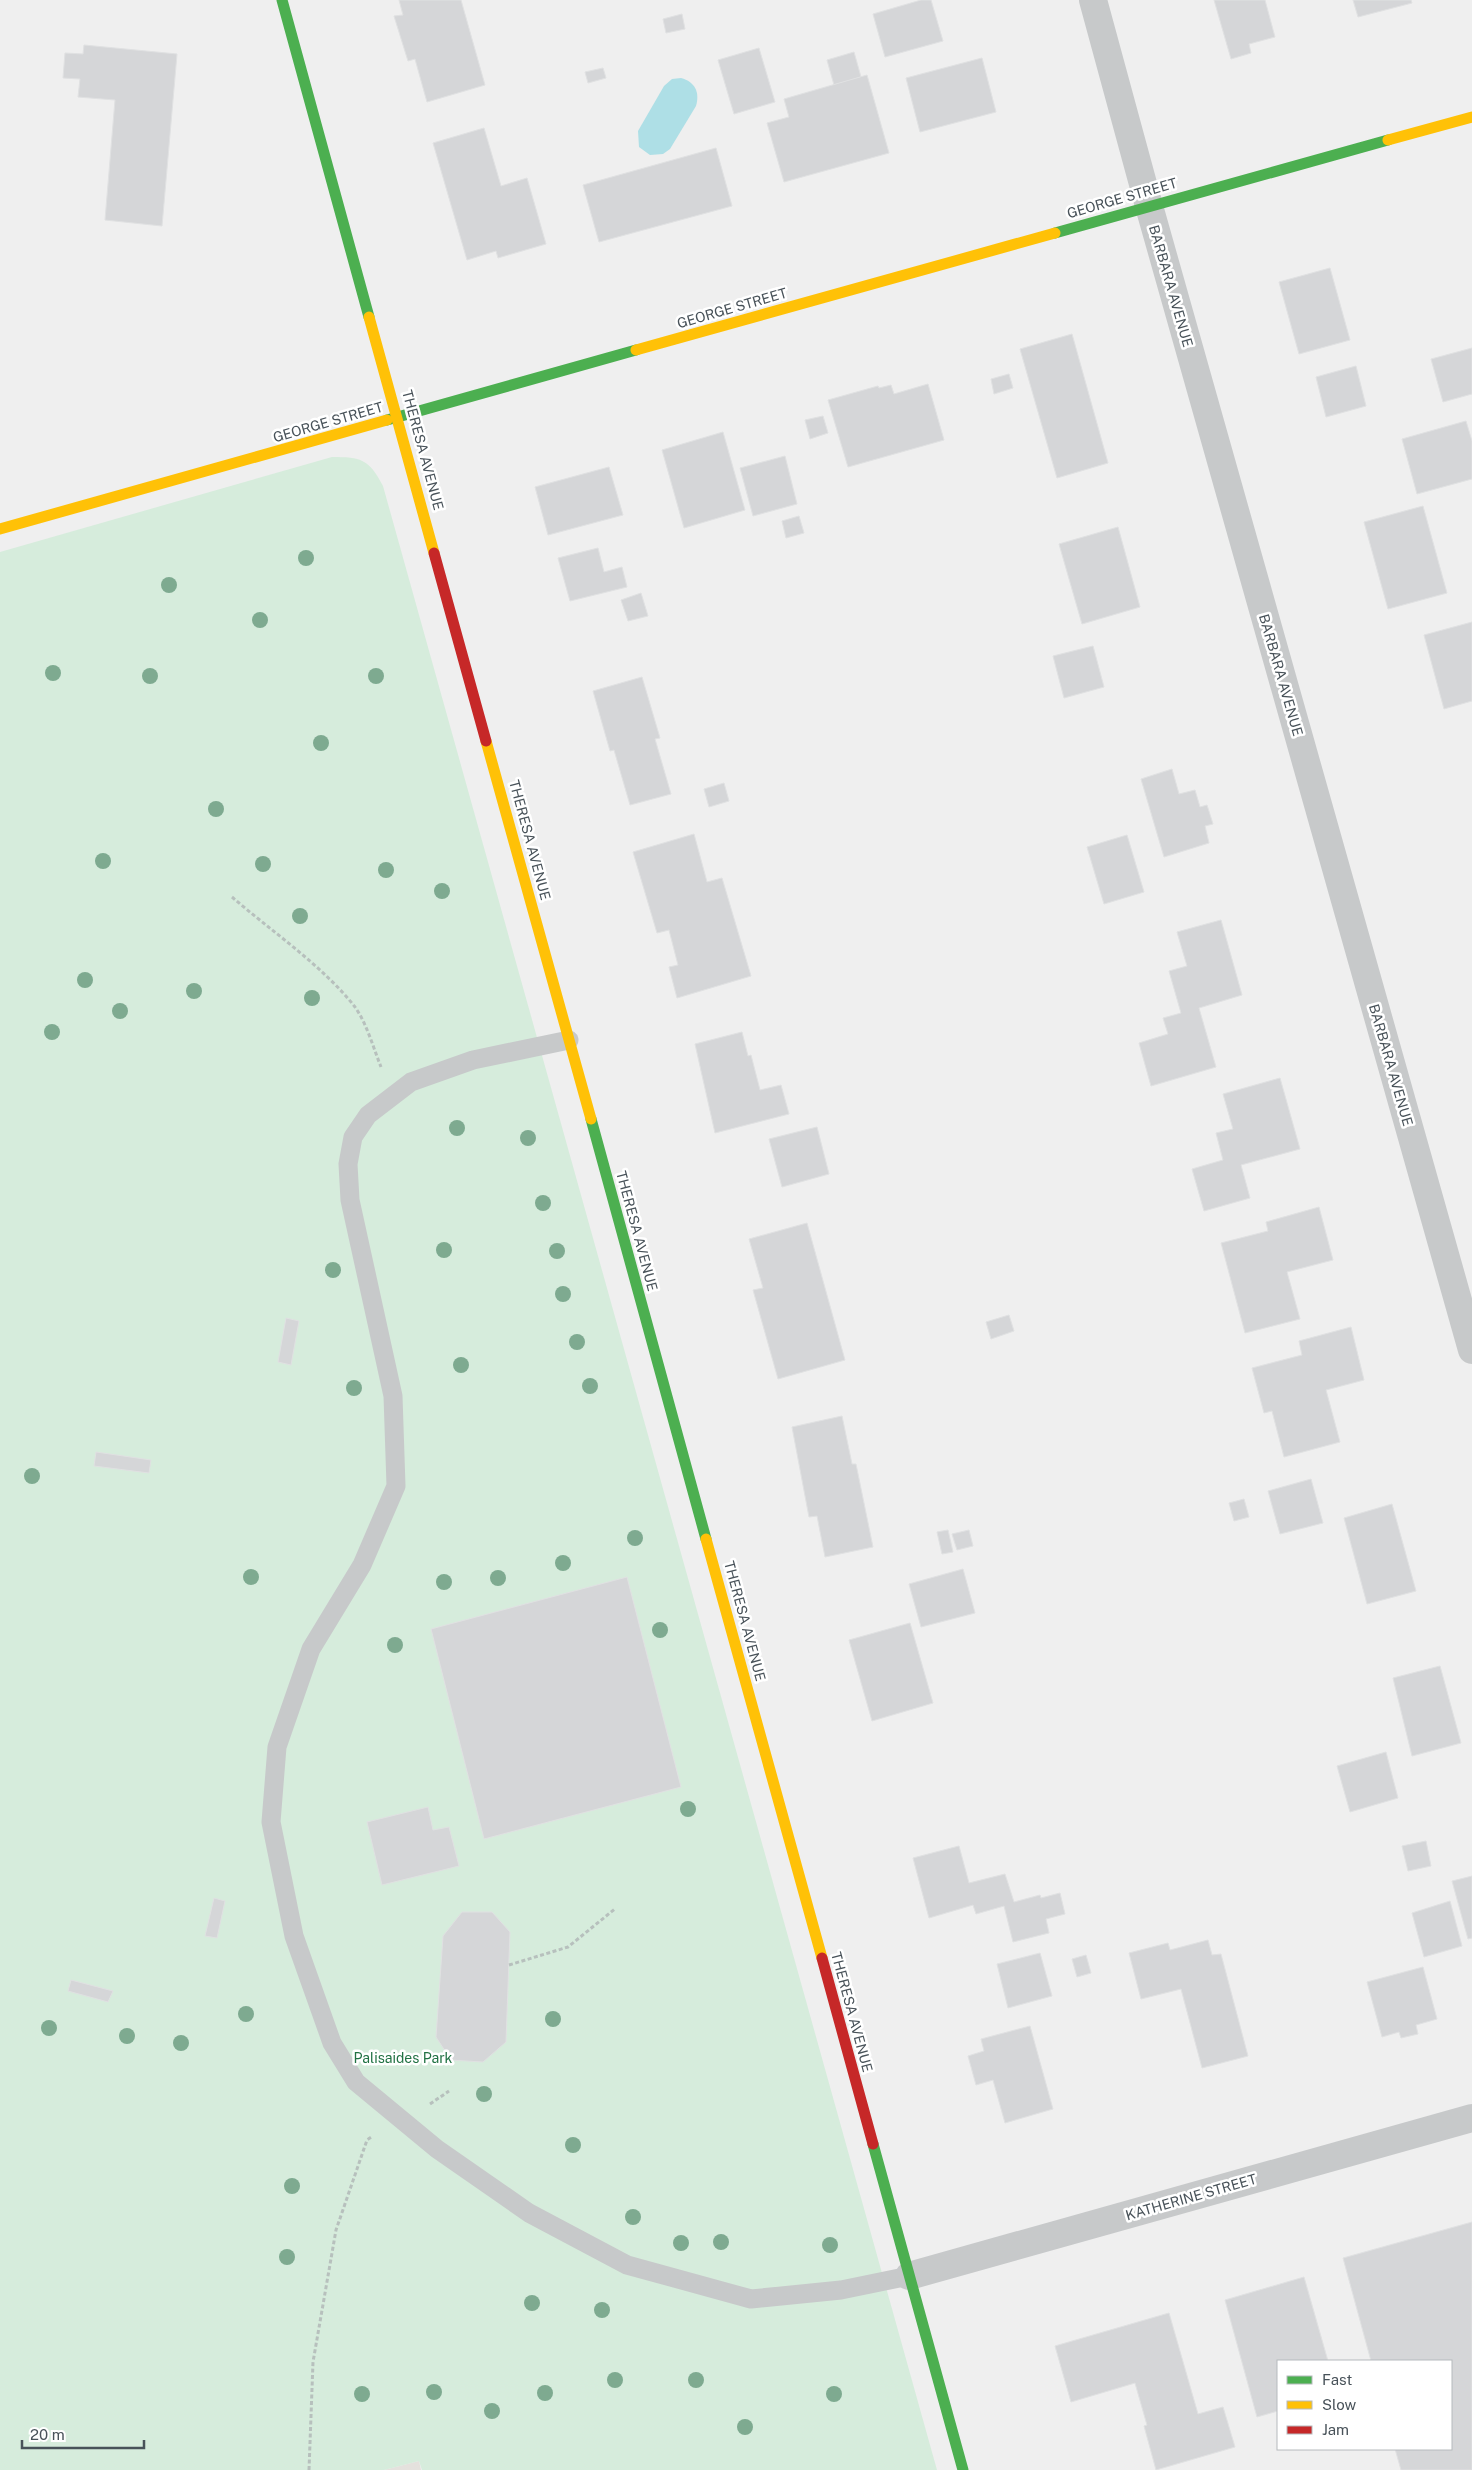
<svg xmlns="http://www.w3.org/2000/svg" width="1472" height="2470" font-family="'Public Sans',sans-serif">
<rect width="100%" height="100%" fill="#efefef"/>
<path fill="#e4e1dd" d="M419 2461 421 2470H384Z"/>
<path fill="#d6ecdc" d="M332 457C361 457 369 459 383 486L937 2470H422L419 2461 384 2470H0V552Z"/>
<path fill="#aedfe6" d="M681 78C695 82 700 92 696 106L670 149 663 154 650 155 639 147 638 131 664 86 672 79Z"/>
<g fill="#d5d6d8" stroke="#e0e1e2">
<path d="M399 0H461L485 85 427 102 415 59 408 61 394 16 403 15Z"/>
<path d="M921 0H931L943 41 885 57 873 14Z"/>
<path d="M1214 0H1265L1275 37 1249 44 1251 53 1231 59Z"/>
<path d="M1353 0H1411L1412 3 1358 17Z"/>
<path d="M682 14 685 29 666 33 663 19Z"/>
<path d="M84 45 177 54 162 226 105 220 115 100 78 97 80 79 63 78 65 53 83 54Z"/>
<path d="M759 48 775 102 734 114 718 60Z"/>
<path d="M854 52 861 77 834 85 827 60Z"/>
<path d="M982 58 996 112 920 132 906 78Z"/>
<path d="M603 68 606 78 588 83 585 72Z"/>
<path d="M867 75 889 153 784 182 767 123 789 117 784 99Z"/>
<path d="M484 128 501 186 527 178 546 244 498 258 496 251 467 260 433 143Z"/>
<path d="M716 148 732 206 599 242 583 185Z"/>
<path d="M1330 268 1350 340 1299 354 1279 282Z"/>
<path d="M1072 334 1108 463 1057 478 1020 349Z"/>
<path d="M1472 348V394L1443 402 1431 359Z"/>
<path d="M1356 366 1366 406 1326 417 1316 377Z"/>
<path d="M1009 374 1013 388 994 394 991 379Z"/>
<path d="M928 384 944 440 848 467 828 400 878 386 879 388 891 385 894 394Z"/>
<path d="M823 416 828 433 810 439 805 420Z"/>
<path d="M1466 421 1472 441V479L1417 494 1402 439Z"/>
<path d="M723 432 745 510 684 528 662 450Z"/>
<path d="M785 456 797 504 753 516 740 468Z"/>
<path d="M609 467 623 515 548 535 535 487Z"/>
<path d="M1423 506 1447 593 1388 609 1364 522Z"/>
<path d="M799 516 804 533 786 538 782 521Z"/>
<path d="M1118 527 1140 607 1082 624 1059 544Z"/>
<path d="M598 548 604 572 622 567 627 587 570 601 558 558Z"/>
<path d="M641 593 648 616 628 621 621 600Z"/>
<path d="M1472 622V701L1444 709 1424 635Z"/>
<path d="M1093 646 1104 687 1064 698 1053 656Z"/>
<path d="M642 677 660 738 655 739 671 794 630 805 614 750 610 751 593 691Z"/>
<path d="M1172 769 1179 794 1195 790 1200 807 1207 805 1213 824 1205 826 1209 843 1164 857 1141 779Z"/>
<path d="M724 783 729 801 709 807 704 789Z"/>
<path d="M694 834 707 882 722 878 751 976 677 998 669 967 678 965 669 930 657 933 633 852Z"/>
<path d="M1127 835 1144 892 1104 904 1087 847Z"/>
<path d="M1221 920 1242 995 1199 1008 1216 1067 1151 1086 1139 1043 1168 1034 1163 1018 1181 1013 1169 971 1187 966 1177 932Z"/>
<path d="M742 1032 748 1056 751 1055 760 1090 781 1085 789 1114 715 1133 695 1044Z"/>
<path d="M1280 1078 1300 1149 1241 1165 1250 1198 1204 1211 1192 1169 1223 1160 1216 1133 1233 1129 1223 1094Z"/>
<path d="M817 1127 829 1174 782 1187 769 1139Z"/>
<path d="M1319 1207 1333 1260 1287 1272 1300 1319 1245 1333 1221 1243 1268 1231 1266 1222Z"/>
<path d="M807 1223 845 1360 778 1379 753 1290 763 1288 749 1239Z"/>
<path d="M1009 1315 1014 1331 991 1339 986 1322Z"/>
<path d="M286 1318 299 1321 291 1365 278 1362Z"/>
<path d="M1351 1327 1364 1380 1326 1390 1340 1442 1284 1457 1272 1411 1264 1413 1252 1368 1302 1355 1299 1341Z"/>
<path d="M842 1416 852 1464H856L873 1547 825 1557 817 1516 809 1517 792 1427Z"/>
<path d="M96 1452 151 1460 149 1473 94 1466Z"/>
<path d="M1311 1479 1323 1523 1280 1534 1268 1491Z"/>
<path d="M1244 1499 1249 1517 1234 1521 1229 1503Z"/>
<path d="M1392 1504 1416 1591 1367 1604 1344 1518Z"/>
<path d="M948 1530 953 1552 942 1554 937 1532Z"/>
<path d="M969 1530 973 1546 957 1550 952 1534Z"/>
<path d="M963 1569 975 1613 921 1627 909 1584Z"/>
<path d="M627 1577 681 1787 484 1839 431 1629Z"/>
<path d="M910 1623 933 1703 872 1721 849 1640Z"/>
<path d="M1440 1666 1461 1743 1412 1756 1393 1678Z"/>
<path d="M1386 1752 1398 1798 1350 1812 1337 1766Z"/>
<path d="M428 1807 433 1830 449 1827 459 1866 382 1885 367 1822Z"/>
<path d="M1426 1841 1431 1866 1408 1871 1402 1846Z"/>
<path d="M959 1846 969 1883 1005 1874 1014 1902 1040 1895 1041 1898 1060 1893 1065 1914 1046 1919 1049 1933 1013 1942 1004 1906 976 1914 973 1905 929 1918 913 1858Z"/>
<path d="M1472 1876V1938L1468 1939 1452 1881Z"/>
<path d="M214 1898 225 1901 217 1938 205 1936Z"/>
<path d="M1450 1901 1462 1946 1424 1957 1412 1913Z"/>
<path d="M462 1912H492L510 1932 506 2042 483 2062 451 2060 436 2037 443 1936Z"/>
<path d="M1208 1940 1212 1955 1221 1954 1248 2056 1202 2068 1181 1989 1141 1999 1129 1953 1168 1943 1170 1950Z"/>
<path d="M1040 1953 1052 1996 1008 2008 997 1964Z"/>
<path d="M1086 1955 1091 1973 1077 1977 1072 1959Z"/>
<path d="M1423 1967 1437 2019 1416 2025 1418 2034 1401 2038 1399 2032 1382 2037 1367 1982Z"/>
<path d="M71 1980 113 1991 108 2002 68 1991Z"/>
<path d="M1030 2026 1053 2109 1005 2123 993 2080 976 2085 968 2056 984 2051 981 2039Z"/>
<path d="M1472 2222V2470H1401L1395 2449H1451V2361H1371L1343 2258Z"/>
<path d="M1304 2277 1328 2361H1278V2411L1257 2417 1225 2300Z"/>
<path d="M1169 2313 1198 2414 1223 2407 1235 2447 1156 2470 1144 2426 1147 2425 1135 2383 1071 2402 1055 2346Z"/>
</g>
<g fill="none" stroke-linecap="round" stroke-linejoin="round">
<g stroke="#b7c0bd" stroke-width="3" stroke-dasharray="4 2.5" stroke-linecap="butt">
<path d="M232 897C270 930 324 967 355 1007 367 1024 373 1047 381 1067"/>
<path d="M509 1965 568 1947 616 1908"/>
<path d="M430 2104 449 2091"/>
<path d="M309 2470 313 2362 336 2230 367 2140 373 2136"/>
</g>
<path stroke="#c7c9ca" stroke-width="19" d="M569 1040 473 1060 411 1082 368 1115 353 1137 348 1164 350 1200 393 1396 396 1486 362 1565 311 1649 277 1747 271 1822 294 1936 332 2043 356 2082 437 2149 529 2213 627 2265 751 2299 841 2290 909 2276"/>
<g stroke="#c7c9ca" stroke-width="28">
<path d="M1093 0 1149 206 1472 1350"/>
<path d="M909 2276 1472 2118"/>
</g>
<g stroke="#4caf50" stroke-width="11">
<path d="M282 0 369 317"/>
<path d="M1055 233 1388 140"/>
<path d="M387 420 636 350"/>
<path d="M591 1119 706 1539"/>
<path d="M873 2144 963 2470"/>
</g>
<g stroke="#ffc107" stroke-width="11">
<path d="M1388 140 1472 117"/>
<path d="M369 317 434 553"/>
<path d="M636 350 1055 233"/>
<path d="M0 529 387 420"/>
<path d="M486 741 591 1119"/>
<path d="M706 1539 822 1958"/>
</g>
<g stroke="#c62828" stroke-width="11">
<path d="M434 553 486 741"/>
<path d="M822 1958 873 2144"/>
</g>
</g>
<g fill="#7eaa90">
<circle cx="306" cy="558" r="8"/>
<circle cx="169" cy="585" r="8"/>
<circle cx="260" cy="620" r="8"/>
<circle cx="53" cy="673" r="8"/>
<circle cx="150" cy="676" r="8"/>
<circle cx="376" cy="676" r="8"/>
<circle cx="321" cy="743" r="8"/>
<circle cx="216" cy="809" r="8"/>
<circle cx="103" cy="861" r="8"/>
<circle cx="263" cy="864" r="8"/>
<circle cx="386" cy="870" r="8"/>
<circle cx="442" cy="891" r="8"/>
<circle cx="300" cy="916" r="8"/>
<circle cx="85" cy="980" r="8"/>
<circle cx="194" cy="991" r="8"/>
<circle cx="312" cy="998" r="8"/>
<circle cx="120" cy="1011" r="8"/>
<circle cx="52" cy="1032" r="8"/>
<circle cx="457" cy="1128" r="8"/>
<circle cx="528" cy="1138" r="8"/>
<circle cx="543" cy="1203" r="8"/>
<circle cx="444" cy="1250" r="8"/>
<circle cx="557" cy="1251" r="8"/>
<circle cx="333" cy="1270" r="8"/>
<circle cx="563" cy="1294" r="8"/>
<circle cx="577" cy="1342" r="8"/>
<circle cx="461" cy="1365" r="8"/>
<circle cx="590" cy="1386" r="8"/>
<circle cx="354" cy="1388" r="8"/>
<circle cx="32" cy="1476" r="8"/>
<circle cx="635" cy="1538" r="8"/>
<circle cx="563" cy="1563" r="8"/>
<circle cx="251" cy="1577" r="8"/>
<circle cx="498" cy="1578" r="8"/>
<circle cx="444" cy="1582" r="8"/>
<circle cx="660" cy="1630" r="8"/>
<circle cx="395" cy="1645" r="8"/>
<circle cx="688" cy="1809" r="8"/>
<circle cx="246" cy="2014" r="8"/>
<circle cx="553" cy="2019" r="8"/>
<circle cx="49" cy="2028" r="8"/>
<circle cx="127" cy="2036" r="8"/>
<circle cx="181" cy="2043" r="8"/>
<circle cx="484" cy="2094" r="8"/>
<circle cx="573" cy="2145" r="8"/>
<circle cx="292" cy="2186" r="8"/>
<circle cx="633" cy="2217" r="8"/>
<circle cx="721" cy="2242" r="8"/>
<circle cx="681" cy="2243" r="8"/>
<circle cx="830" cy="2245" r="8"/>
<circle cx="287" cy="2257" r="8"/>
<circle cx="532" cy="2303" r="8"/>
<circle cx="602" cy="2310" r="8"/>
<circle cx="615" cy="2380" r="8"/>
<circle cx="696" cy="2380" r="8"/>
<circle cx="434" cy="2392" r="8"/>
<circle cx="545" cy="2393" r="8"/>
<circle cx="362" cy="2394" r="8"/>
<circle cx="834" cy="2394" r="8"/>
<circle cx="492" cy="2411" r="8"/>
<circle cx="745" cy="2427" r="8"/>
</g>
<g text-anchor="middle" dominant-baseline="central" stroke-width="5" stroke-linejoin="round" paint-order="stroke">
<g font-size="14" fill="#485259" stroke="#fff">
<text transform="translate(1122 198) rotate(-16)">GEORGE STREET</text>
<text transform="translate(1171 286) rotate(74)">BARBARA AVENUE</text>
<text transform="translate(732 308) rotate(-16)">GEORGE STREET</text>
<text transform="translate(328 422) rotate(-16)">GEORGE STREET</text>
<text transform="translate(423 450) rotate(75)">THERESA AVENUE</text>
<text transform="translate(1281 675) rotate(74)">BARBARA AVENUE</text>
<text transform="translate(530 840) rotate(75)">THERESA AVENUE</text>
<text transform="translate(1391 1065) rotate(74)">BARBARA AVENUE</text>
<text transform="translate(637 1231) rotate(75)">THERESA AVENUE</text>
<text transform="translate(745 1621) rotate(75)">THERESA AVENUE</text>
<text transform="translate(852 2012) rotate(75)">THERESA AVENUE</text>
<text transform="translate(1191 2197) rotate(-16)">KATHERINE STREET</text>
</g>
<g font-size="14" fill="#217243" stroke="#fff">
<text x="403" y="2058">Palisaides Park</text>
</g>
</g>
<rect x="1277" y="2360" width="175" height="90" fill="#ffffff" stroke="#b6babd"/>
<rect x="1287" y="2376" width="25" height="8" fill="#4caf50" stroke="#b6babd"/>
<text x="1322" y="2385" font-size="15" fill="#485259">Fast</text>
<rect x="1287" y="2401" width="25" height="8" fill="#ffc107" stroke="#b6babd"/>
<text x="1322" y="2410" font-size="15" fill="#485259">Slow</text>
<rect x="1287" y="2426" width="25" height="8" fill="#c62828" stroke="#b6babd"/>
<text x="1322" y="2435" font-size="15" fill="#485259">Jam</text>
<path d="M22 2440v8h122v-8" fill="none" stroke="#485259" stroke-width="2.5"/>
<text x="30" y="2440" font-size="15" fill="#485259" stroke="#ffffff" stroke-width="4" paint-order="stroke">20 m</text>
</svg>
